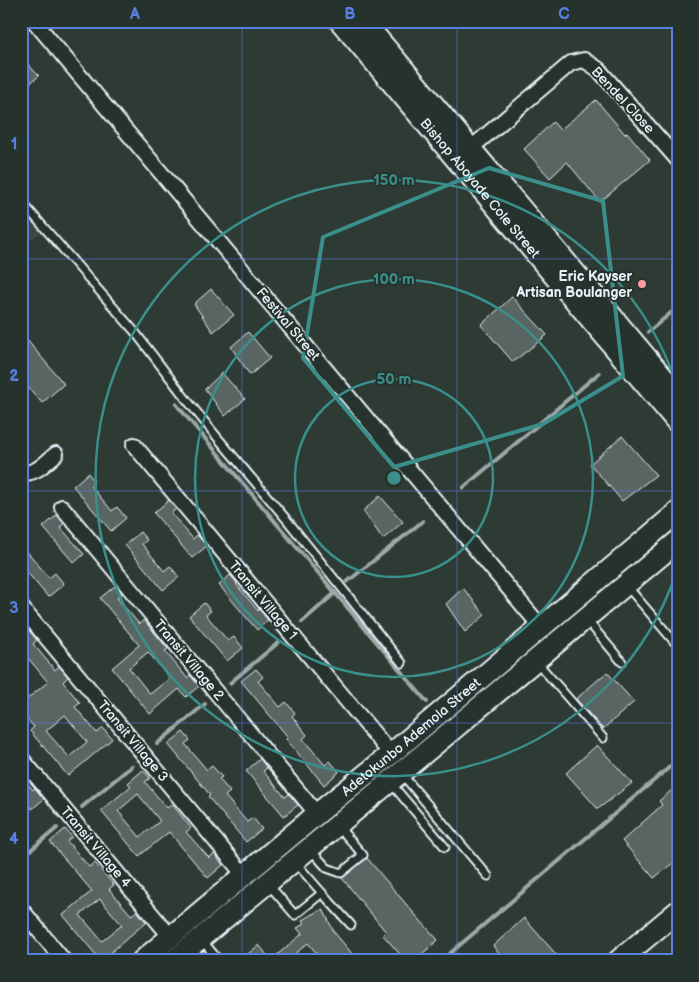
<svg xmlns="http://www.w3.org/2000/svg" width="699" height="982" font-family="'Balsamiq Sans',sans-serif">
<rect width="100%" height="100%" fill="#2e3b35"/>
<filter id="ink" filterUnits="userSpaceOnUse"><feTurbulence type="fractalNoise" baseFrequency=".02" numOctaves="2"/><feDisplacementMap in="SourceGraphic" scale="10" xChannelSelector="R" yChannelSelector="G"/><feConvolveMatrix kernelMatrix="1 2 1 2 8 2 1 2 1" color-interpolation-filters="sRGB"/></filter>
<g filter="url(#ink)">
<path fill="#3b4843" d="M21 203 44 230 21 247Z"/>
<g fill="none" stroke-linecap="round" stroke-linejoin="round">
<g stroke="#9da8a9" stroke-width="4">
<path d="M648 332 678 307"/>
<path d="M176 404 427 702"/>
<path d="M463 488 599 373"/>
<path d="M347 582 423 521"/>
<path d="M302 622 335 593"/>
<path d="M230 683 279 642"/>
<path d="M157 744 205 704"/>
<path d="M82 807 132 766"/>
<path d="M21 858 57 828"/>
<path d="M441 961 678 760"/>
</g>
</g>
<g fill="#596563" stroke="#e8f1f8" fill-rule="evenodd">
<path d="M21 57 39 76 21 90Z"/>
<path d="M596 100 625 134 627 132 650 160 600 202 567 162 550 178 524 149 553 122 560 130Z"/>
<path d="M211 289 234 315 213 332 194 304Z"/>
<path d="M512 297 547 335 513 362 481 325Z"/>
<path d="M248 332 270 358 250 375 231 347Z"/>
<path d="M21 333 64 384 42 403 21 379Z"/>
<path d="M222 373 245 399 225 416 205 389Z"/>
<path d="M622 436 656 475 622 501 590 464Z"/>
<path d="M88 473 94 481 90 485 112 511 117 507 126 518 111 531 73 486Z"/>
<path d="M380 496 403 522 383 539 363 511Z"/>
<path d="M169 500 176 509 171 513 193 539 197 535 207 546 192 558 154 513Z"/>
<path d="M57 515 64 524 60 527 84 554 74 563 43 527Z"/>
<path d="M140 532 147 540 142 544 164 571 170 566 179 577 163 590 125 545Z"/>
<path d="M21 544 49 578 55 573 64 584 48 597 21 565Z"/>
<path d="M230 575 237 583 236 584 258 611 259 609 268 620 257 630 219 585Z"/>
<path d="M115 586 122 594 117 598 139 624 144 620 168 649 165 651 187 678 190 675 199 686 186 697 179 689 150 714 112 668 139 645 100 598ZM148 652 170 678 150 694 129 668Z"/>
<path d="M463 588 485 615 465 632 446 604Z"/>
<path d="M204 603 211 611 206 615 228 641 234 637 243 648 227 661 189 616Z"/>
<path d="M21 621 37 640 33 644 55 670 59 666 68 677 63 682 80 703 75 707 97 733 103 728 112 739 68 776 30 731 34 727 21 712V692L27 699 48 682 23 652 21 654ZM65 715 87 742 69 757 46 731Z"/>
<path d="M256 669 263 677 258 681 280 707 286 702 295 713 292 716 307 735 303 739 325 765 330 761 339 772 324 785 286 739 288 737 241 681Z"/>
<path d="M607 672 634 702 603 729 576 699Z"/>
<path d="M183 732 190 740 185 744 207 770 212 766 222 777 219 779 230 792 225 796 247 822 253 818 262 829 246 842 208 797 210 795 168 744Z"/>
<path d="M597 745 632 783 598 809 566 773Z"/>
<path d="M260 759 267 768 263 771 285 797 289 794 298 805 284 816 246 771Z"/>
<path d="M143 770 150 778 145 782 167 808 172 804 191 828 186 832 209 858 214 854 223 865 208 878 169 832 139 856 101 811 131 786 128 783ZM138 794 160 821 140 837 118 811Z"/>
<path d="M21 776 33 790 35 788 44 799 32 809 21 796Z"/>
<path d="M678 785V859L654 878 622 841 662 805 659 801Z"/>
<path d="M65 829 72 837 67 841 89 867 95 863 114 885 109 889 131 915 137 911 146 922 101 961 63 915 92 891 50 842ZM100 899 122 925 102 941 80 915Z"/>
<path d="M367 858 411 910 438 940 414 961H406L383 935 386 932 342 878Z"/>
<path d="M323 909 334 932 358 961H323L308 943 287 961H239L259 945 271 960 302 934 297 928 304 924 302 920Z"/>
<path d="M524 918 562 961H505L493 946Z"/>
</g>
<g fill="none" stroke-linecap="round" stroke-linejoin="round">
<defs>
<g id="lane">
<path d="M21 201 135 332 186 399 217 437 287 520 402 663"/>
<path d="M626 585 678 646"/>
<path d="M586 619 622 662"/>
<path d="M536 661 603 738"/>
<path d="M401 773 488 876"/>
<path d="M390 782 445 847"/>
<path d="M311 850 327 868 341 873 363 855 339 827"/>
<path d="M296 863 322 893"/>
<path d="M269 885 295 915 322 893 351 925"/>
<path d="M202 940 219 961"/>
</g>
<g id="street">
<path d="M34 21 541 627"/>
<path d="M470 149 571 63 584 60 598 69 678 160"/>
<path d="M134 445 391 754"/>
<path d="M21 472C35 476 46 462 56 454"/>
<path d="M62 507 317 814"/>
<path d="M21 607 244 875"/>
<path d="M21 758 170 936"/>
<path d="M21 909 64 961"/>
</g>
<g id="secondary">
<path id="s1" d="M340 21 678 423"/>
<path d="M363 21 678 395"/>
<path id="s2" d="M142 961 317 814 391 754 678 512"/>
<path d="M173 961 445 736 678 541"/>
<path d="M618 961 678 911"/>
</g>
</defs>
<use href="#lane" stroke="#e8f1f8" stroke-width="11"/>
<use href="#street" stroke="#e8f1f8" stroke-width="18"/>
<use href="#secondary" stroke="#e8f1f8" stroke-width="24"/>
<use href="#lane" stroke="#26332d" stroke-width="7"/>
<use href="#street" stroke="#26332d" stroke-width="14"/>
<use href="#secondary" stroke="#26332d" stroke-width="20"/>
</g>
</g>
<path fill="none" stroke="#3a8f8a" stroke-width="4" stroke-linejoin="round" d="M489 168 603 201 623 376 543 424 394 467 303 358 323 237Z"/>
<path fill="none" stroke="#5a7fe2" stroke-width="1" stroke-opacity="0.55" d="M242 21V961M457 21V961M21 259H678M21 491H678M21 723H678"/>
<g fill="none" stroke="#3a8f8a" stroke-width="2.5">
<circle cx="394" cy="478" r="99"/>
<circle cx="394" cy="478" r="199"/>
<path d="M677 570A298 298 0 1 1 677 386"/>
</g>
<circle fill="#ff9aa2" stroke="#26332d" stroke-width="2" cx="642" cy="284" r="5"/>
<g text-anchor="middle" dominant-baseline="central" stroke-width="4" stroke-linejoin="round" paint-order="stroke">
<g font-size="14" fill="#e8f1f8" stroke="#26332d">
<text transform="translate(623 100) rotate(47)">Bendel Close</text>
<text stroke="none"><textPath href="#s1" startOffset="218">Bishop Aboyade Cole Street</textPath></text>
<text transform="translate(288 324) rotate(50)">Festival Street</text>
<text transform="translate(263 600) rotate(50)">Transit Village 1</text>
<text transform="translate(189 660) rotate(50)">Transit Village 2</text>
<text stroke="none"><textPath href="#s2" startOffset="350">Adetokunbo Ademola Street</textPath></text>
<text transform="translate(133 741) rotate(50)">Transit Village 3</text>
<text transform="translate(96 847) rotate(50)">Transit Village 4</text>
</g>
<g font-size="14" font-weight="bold" fill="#e8f1f8" stroke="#26332d" text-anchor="end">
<text x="632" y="276">Eric Kayser<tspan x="632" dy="16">Artisan Boulanger</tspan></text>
</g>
</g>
<circle cx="394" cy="478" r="8" fill="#3a8f8a" stroke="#26332d" stroke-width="2.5"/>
<g font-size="15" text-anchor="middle" font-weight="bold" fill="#3a8f8a" stroke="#26332d" stroke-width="4" stroke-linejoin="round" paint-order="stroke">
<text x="394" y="185">150 m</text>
<text x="394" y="284">100 m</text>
<text x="394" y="384">50 m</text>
</g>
<rect width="699" height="982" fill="none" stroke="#26332d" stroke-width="55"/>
<rect x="28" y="28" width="644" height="926" fill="none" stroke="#5a7fe2" stroke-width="2"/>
<g font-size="16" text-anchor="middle" font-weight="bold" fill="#5a7fe2">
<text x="135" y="19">A</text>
<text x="350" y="19">B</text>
<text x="564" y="19">C</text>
<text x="14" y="149">1</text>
<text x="14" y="381">2</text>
<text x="14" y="613">3</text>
<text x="14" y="844">4</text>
</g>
</svg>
